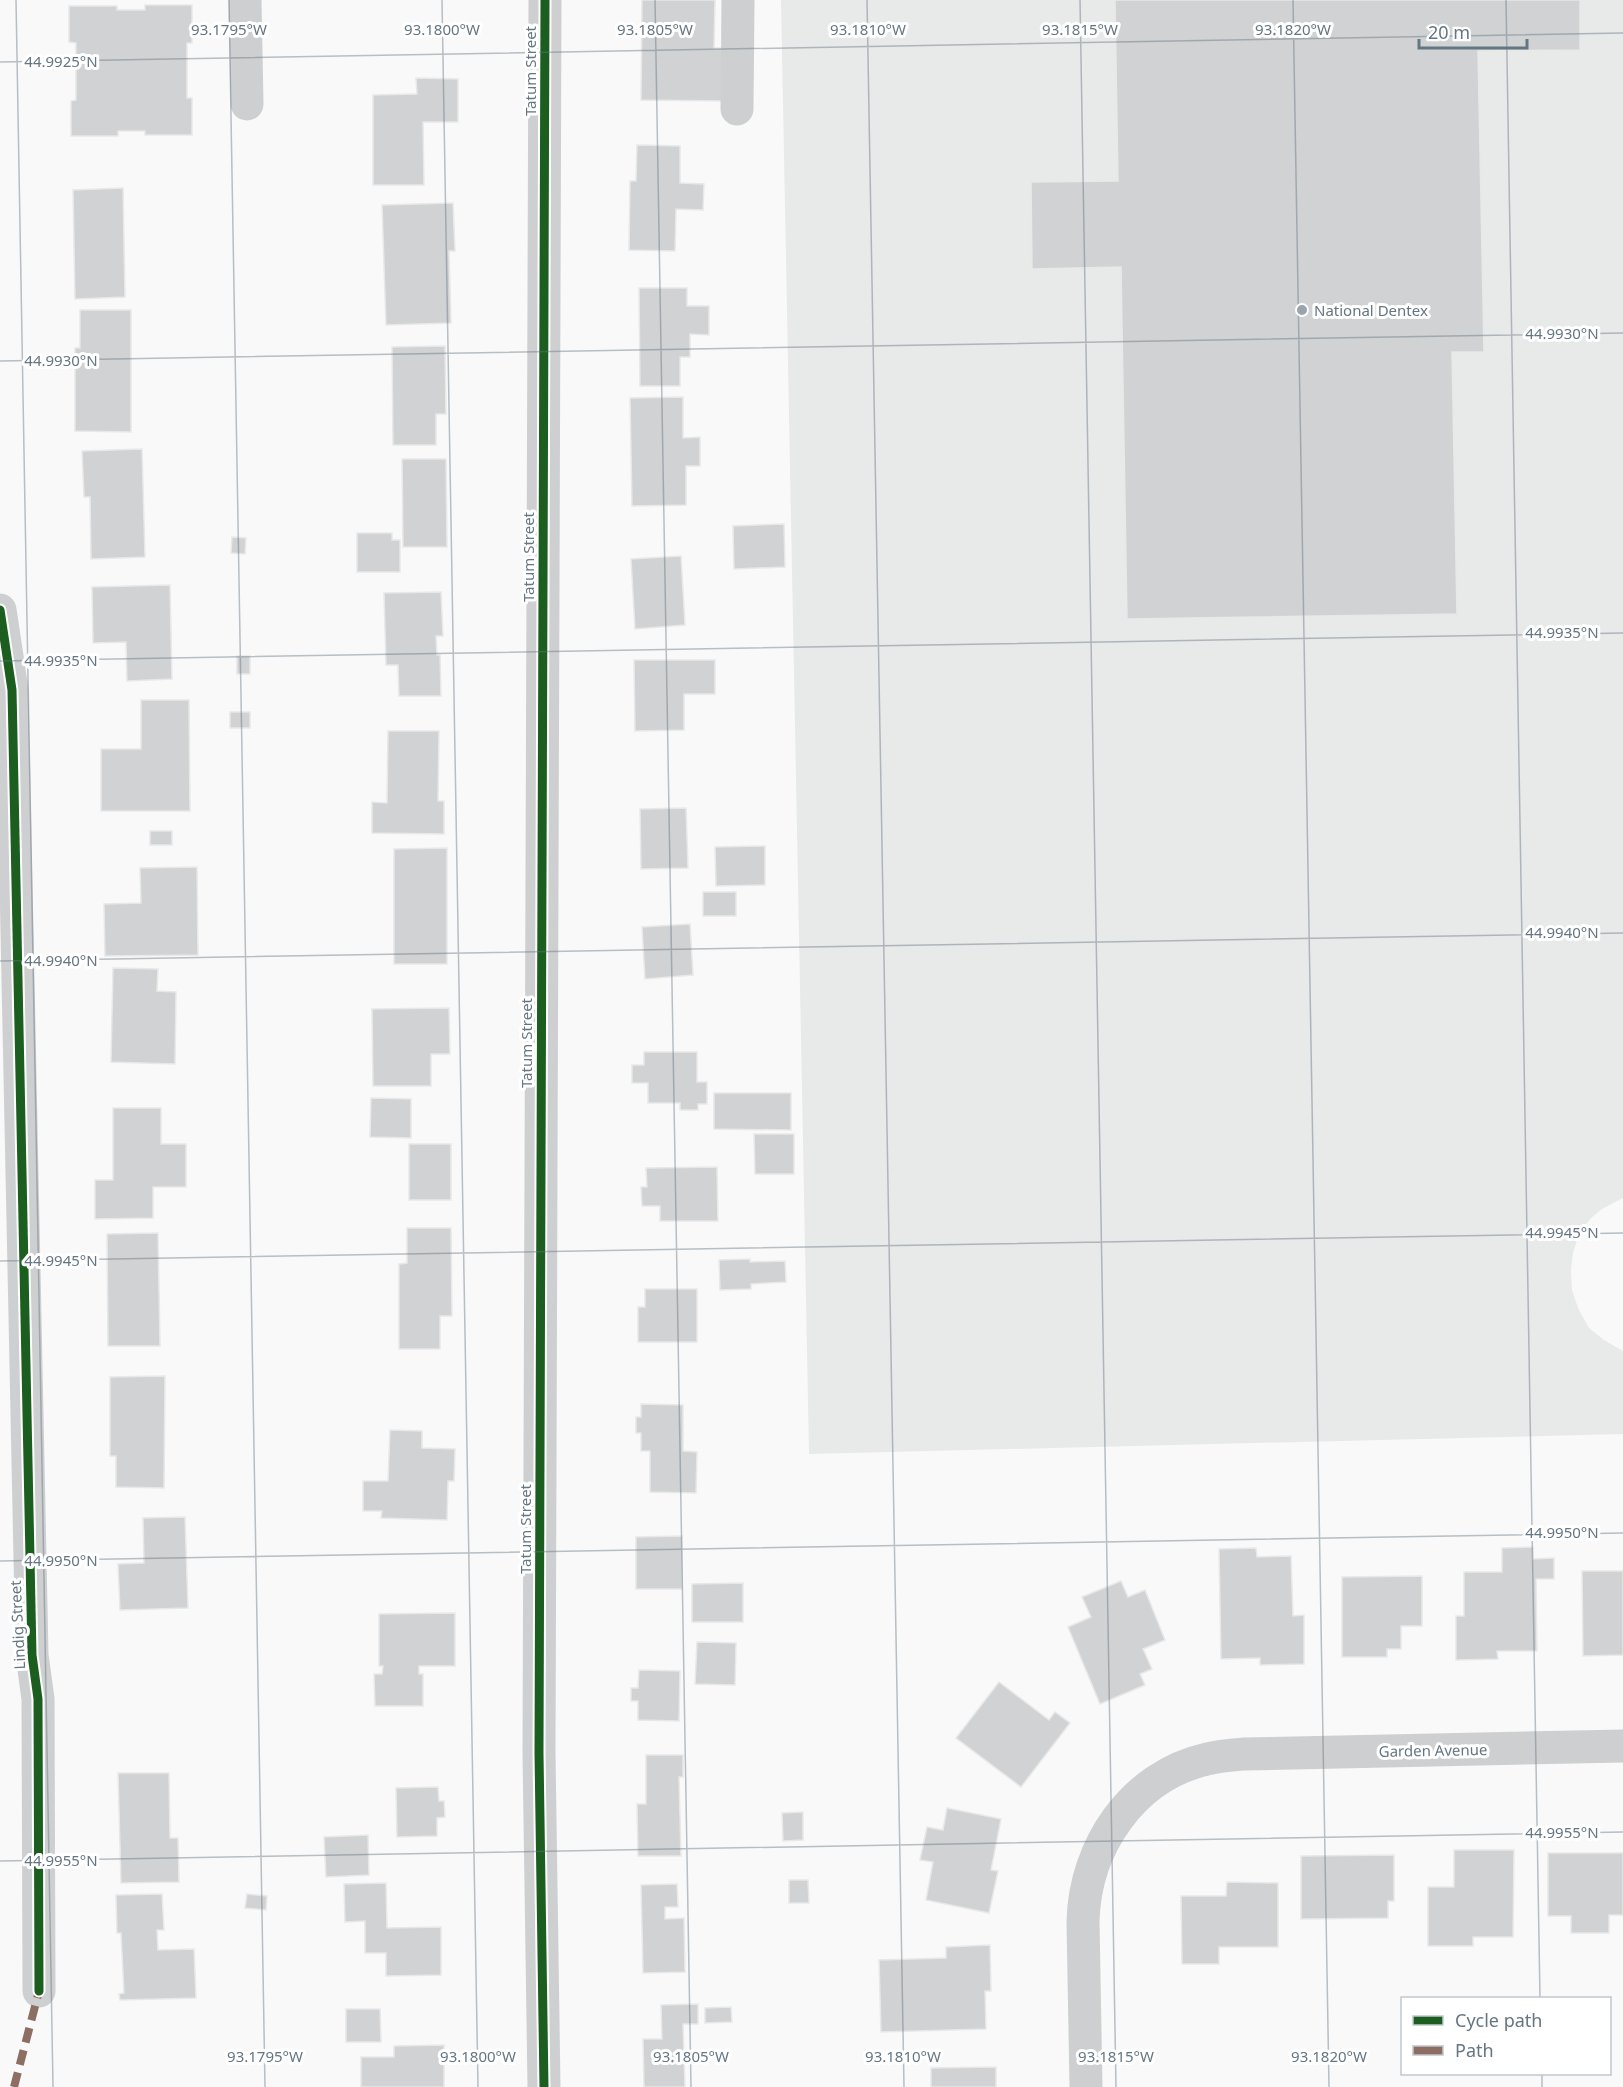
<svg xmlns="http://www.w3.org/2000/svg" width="1623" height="2087" font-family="'Noto Sans',sans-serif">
<rect width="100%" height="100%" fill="#f9f9f9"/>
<path fill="#e8e9e9" d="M781 0H1623V1198L1602 1209 1590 1219 1579 1234 1573 1253 1571 1270 1572 1290 1578 1308 1589 1328 1604 1340 1623 1351V1434L809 1454Z"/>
<g fill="#d0d2d3" stroke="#e8e8e8" stroke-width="1.5">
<path d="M642 0H715L714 48H725L724 101 641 100Z"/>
<path d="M1115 0H1580V50L1478 51 1484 352H1452L1457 614 1127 619 1121 267 1032 269 1031 182 1118 181Z"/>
<path d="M145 5H192V43H187V98H192V135H145V131H118V136H71V101L76 100V43L69 42V6H117V10H145Z"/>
<path d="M416 78 458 79V122H423L424 185H373V95L417 94Z"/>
<path d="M637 145 680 146V183L704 184 703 210 676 209 675 251 629 250 630 181H636Z"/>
<path d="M123 188 125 297 75 299 73 190Z"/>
<path d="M453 203 455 251H449L451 323 386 325 382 205Z"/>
<path d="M639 288H687V306H709V335L690 334V357H680V386H640Z"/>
<path d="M80 310H131V432L75 431V348H80Z"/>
<path d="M445 346 446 414H436V445H393L392 347Z"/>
<path d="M683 397V438L700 437V466H686V505L632 506 630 398Z"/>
<path d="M142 449 145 557 91 559 90 497H84L82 451Z"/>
<path d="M402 459H446L447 547H403Z"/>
<path d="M784 524 785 567 734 569 733 526Z"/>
<path d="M357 533H392V540H400V572H357Z"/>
<path d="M232 537 246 538 245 554 231 553Z"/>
<path d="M681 556 685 625 635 629 631 559Z"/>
<path d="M170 585 172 679 127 681 126 642 93 643 92 587Z"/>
<path d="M441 592 443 636H436L437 655H440L441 696H399L398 665H386L384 593Z"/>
<rect x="237" y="656" width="13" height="18"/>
<path d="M634 660H715V694H684V730L635 731Z"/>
<path d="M141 700H189L190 811H101V749H141Z"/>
<rect x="230" y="712" width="20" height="16"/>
<path d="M388 731H439L438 801H444V834L372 833V802L387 803Z"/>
<path d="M686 808 688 868 641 869 640 809Z"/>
<rect x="150" y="831" width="22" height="14"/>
<path d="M765 846V885L716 886 715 847Z"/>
<path d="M447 848V964H394V849Z"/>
<path d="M197 867 198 955 105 956 104 904 141 903 140 868Z"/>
<rect x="703" y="892" width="33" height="24"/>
<path d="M690 924 693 975 645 979 642 927Z"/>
<path d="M113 968 158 969 157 991 176 992 175 1064 111 1062Z"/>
<path d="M449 1008 450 1054H431V1086H373L372 1009Z"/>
<path d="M644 1052H697V1082H707V1104H698V1110H680V1103H648V1083H632V1065H644Z"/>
<path d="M714 1093H791V1130L714 1129Z"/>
<path d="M371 1098 411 1099V1138L370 1137Z"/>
<path d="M113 1108H161V1144H186V1187H153V1218L95 1219V1180H113Z"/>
<path d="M754 1134H794V1174H755Z"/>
<rect x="409" y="1144" width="42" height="56"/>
<path d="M717 1167 718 1221H660V1206H642L641 1187H647L646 1168Z"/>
<path d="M407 1228H451L452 1316H440V1349H399V1264L407 1263Z"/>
<path d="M158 1233 160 1346H108L107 1234Z"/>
<path d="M750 1259V1262L785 1261 786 1282 751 1284V1289L720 1290 719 1260Z"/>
<path d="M645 1289H697V1342H638V1307H645Z"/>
<path d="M165 1376 164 1488 116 1487V1456H110V1377Z"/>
<path d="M641 1404 683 1405V1451L697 1452 696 1493 650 1492V1451H641V1433H636V1417H641Z"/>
<path d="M390 1430 422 1431V1448L455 1449 454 1481H448L447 1520 381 1518 382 1511H363V1481H388Z"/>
<path d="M185 1517 188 1608 120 1610 118 1564 144 1563 143 1518Z"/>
<path d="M682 1536V1589H636V1537Z"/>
<path d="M1533 1547V1559L1554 1558V1579H1536L1537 1651H1497L1498 1659 1456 1660V1616H1464V1572H1502V1548Z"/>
<path d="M1256 1548 1257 1557 1291 1556 1293 1616 1304 1615V1664L1260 1665V1658L1221 1659 1219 1549Z"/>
<path d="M1582 1571H1623V1655L1583 1656Z"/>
<path d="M1422 1576V1626H1401V1649H1387V1657H1342V1577Z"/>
<path d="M1121 1581 1128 1597 1145 1590 1165 1640 1143 1649 1152 1669 1140 1674 1145 1685 1100 1704 1068 1627 1091 1617 1082 1597Z"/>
<path d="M743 1583V1622H692V1584Z"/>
<path d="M455 1613V1666H419V1674H423V1706H375L374 1674H382L383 1666H379V1614Z"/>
<path d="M697 1642 736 1643 735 1685 695 1684Z"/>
<path d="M639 1670 680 1671 679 1721 638 1720V1701H631V1688H638Z"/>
<path d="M999 1682 1049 1720 1055 1712 1070 1723 1021 1787 956 1738Z"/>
<path d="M646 1755H683V1777H679L681 1856H638L637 1804H646Z"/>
<path d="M118 1773H169L170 1838H178L179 1882 121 1883Z"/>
<path d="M438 1787 439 1801H444L445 1817 437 1818V1836L397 1837 396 1788Z"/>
<path d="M947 1808 1001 1819 991 1870 998 1871 989 1913 926 1900 933 1862 920 1860 927 1827 943 1830Z"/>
<path d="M803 1812V1840L783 1841 782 1813Z"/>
<path d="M368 1835 369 1875 326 1877 324 1837Z"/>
<path d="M1454 1850H1514L1513 1937H1473V1946H1428V1887H1454Z"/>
<path d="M1548 1853H1623V1915H1609V1933H1571V1916H1548Z"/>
<path d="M1394 1855V1901H1388V1918L1301 1919V1856Z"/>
<path d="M789 1880H808L809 1903H789Z"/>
<path d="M1227 1882 1278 1883V1947H1219V1964H1182L1181 1896H1226Z"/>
<path d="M386 1883 387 1928 441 1927V1975L386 1976V1953H365V1921L345 1922 344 1884Z"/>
<path d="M677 1884 678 1907H665V1919L684 1918 685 1972 643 1973 641 1885Z"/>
<path d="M162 1894 164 1930H157L158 1950 194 1949 196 1998 120 2000 119 1994 124 1993 121 1933H117L116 1895Z"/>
<path d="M247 1894 267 1896 266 1910 245 1908Z"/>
<path d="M990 1945 991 1991H985L986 2029 881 2032 879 1960 946 1958V1947Z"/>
<path d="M698 2004V2024H683L685 2087H644L643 2039H662L661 2005Z"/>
<path d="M731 2007 732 2022 705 2023V2008Z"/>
<path d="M346 2009H380L381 2042H346Z"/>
<path d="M444 2045V2087H361V2057H394V2046Z"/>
<path d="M996 2067V2087H931V2068Z"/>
</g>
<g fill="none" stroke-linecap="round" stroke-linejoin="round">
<g stroke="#cecfd0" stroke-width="33">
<path d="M245 0 247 104"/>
<path d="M737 109 738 0"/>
<path d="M0 610 12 690 32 1655 38 1699 39 1991"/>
<path d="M544 2087 539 1753 545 0"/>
<path d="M1086 2087 1083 1921C1085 1847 1132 1776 1207 1759 1219 1756 1232 1755 1244 1754L1623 1746"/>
</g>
<path stroke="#8d6e63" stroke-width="8" stroke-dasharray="15 8" stroke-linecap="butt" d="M14 2087 39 1991"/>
<defs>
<g id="cycleway">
<path d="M0 610 12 690 32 1655 38 1699 39 1991"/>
<path d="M544 2087 539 1753 545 0"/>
</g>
</defs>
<use href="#cycleway" stroke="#fff" stroke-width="13"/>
<use href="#cycleway" stroke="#1b5e20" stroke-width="9"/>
</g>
<path fill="none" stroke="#657683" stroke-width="1.5" stroke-opacity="0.45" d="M16 0 53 2087M229 0 265 2087M442 0 478 2087M655 0 691 2087M867 0 904 2087M1080 0 1116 2087M1293 0 1329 2087M1506 0 1540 1998M0 62 1623 33M0 361 1623 333M0 661 1623 633M0 961 1623 933M0 1261 1623 1233M0 1561 1623 1533M0 1861 1623 1832M1542 2074V2087"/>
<circle fill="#99a4ac" stroke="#fff" stroke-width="2" cx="1302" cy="310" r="6"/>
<g text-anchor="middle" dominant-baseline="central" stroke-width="6" stroke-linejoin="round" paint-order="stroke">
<g font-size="15" fill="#657683" stroke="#fff">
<text transform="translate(530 71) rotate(-90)">Tatum Street</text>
<text transform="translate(528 557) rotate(-90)">Tatum Street</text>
<text transform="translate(526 1043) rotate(-90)">Tatum Street</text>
<text transform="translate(525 1529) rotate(-90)">Tatum Street</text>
<text transform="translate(17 1625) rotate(-93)">Lindig Street</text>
<text transform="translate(1433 1750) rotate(-1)">Garden Avenue</text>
</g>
<g font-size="15" fill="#657683" stroke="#fff" text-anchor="start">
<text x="1314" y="310">National Dentex</text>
</g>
</g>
<g font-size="15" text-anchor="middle" fill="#657683" stroke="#fff" stroke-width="6" stroke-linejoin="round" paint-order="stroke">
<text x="229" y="35">93.1795°W</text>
<text x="442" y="35">93.1800°W</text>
<text x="655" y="35">93.1805°W</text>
<text x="868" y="35">93.1810°W</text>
<text x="1080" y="35">93.1815°W</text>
<text x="1293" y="35">93.1820°W</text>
<text x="61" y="67">44.9925°N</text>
<text x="1562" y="339">44.9930°N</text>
<text x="61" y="366">44.9930°N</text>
<text x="1562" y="638">44.9935°N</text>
<text x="61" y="666">44.9935°N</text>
<text x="1562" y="938">44.9940°N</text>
<text x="61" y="966">44.9940°N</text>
<text x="1562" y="1238">44.9945°N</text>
<text x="61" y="1266">44.9945°N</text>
<text x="1562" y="1538">44.9950°N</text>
<text x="61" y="1566">44.9950°N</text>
<text x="1562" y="1838">44.9955°N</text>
<text x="61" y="1866">44.9955°N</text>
<text x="265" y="2062">93.1795°W</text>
<text x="478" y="2062">93.1800°W</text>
<text x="691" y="2062">93.1805°W</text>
<text x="903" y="2062">93.1810°W</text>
<text x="1116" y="2062">93.1815°W</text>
<text x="1329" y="2062">93.1820°W</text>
</g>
<rect x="1401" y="1997" width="210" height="78" fill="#ffffff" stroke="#c1c8cd" stroke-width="1.5"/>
<rect x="1413" y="2016" width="30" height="9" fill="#1b5e20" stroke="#c1c8cd" stroke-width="1.5"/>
<text x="1455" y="2027" font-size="18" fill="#657683">Cycle path</text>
<rect x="1413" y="2046" width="30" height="9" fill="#8d6e63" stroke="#c1c8cd" stroke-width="1.5"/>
<text x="1455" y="2057" font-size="18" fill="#657683">Path</text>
<path d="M1419 39v9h108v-9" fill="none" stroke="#657683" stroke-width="3"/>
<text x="1428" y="39" font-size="18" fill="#657683" stroke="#ffffff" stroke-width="4.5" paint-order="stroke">20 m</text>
</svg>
